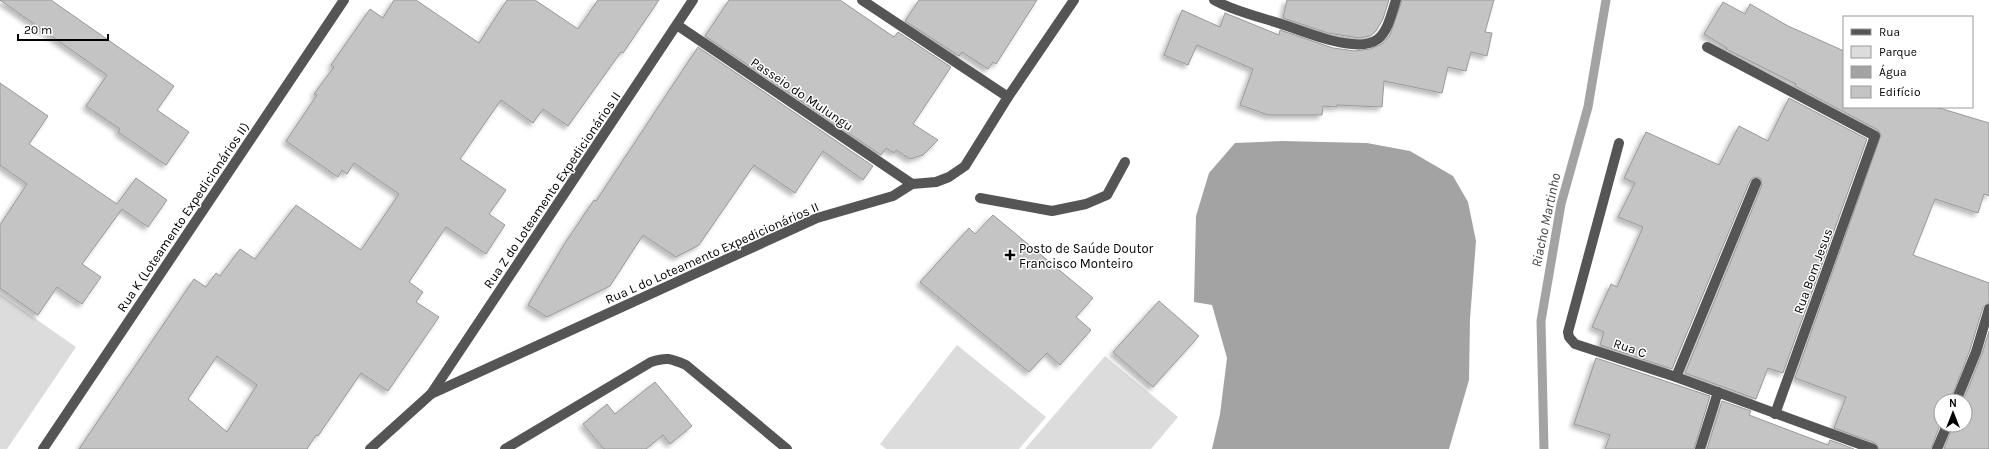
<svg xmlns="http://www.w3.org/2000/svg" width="1989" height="449" font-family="Karla,sans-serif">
<defs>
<filter id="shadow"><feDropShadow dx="-3.5" dy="3.5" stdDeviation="2" flood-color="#0004"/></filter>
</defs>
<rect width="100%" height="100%" fill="#fff"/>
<g fill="#dcdcdc">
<path d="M0 294 76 347 7 449H0Z"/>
<path d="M957 345 1046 417 1019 449H886L880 444Z"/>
<path d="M1105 356 1178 417 1151 449H1025Z"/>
</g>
<path fill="#a3a3a3" d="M1282 141 1367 143 1410 151 1453 176 1468 202 1476 241 1470 319 1469 380 1449 449H1212L1220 414 1227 358 1212 305 1194 302 1196 216 1209 173 1235 143Z"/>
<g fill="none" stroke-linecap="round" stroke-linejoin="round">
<path stroke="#a3a3a3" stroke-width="9" d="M1544 449 1541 321 1561 204 1588 107 1606 0"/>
</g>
<g fill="#c4c4c4" stroke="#999" fill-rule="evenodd" filter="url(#shadow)">
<path d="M0 0H51L174 86 157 110 189 132 166 165 118 132 120 129 86 106 107 75Z"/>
<path d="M394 0H416L479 43 507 0H535L578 29 598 0H659L623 53 621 52 568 126 543 109 533 123 501 100 460 159 506 190 489 214 505 225 486 254 446 227 409 282 423 292 416 302 439 317 388 391 361 373 318 436 316 435 307 449H79L194 279 206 287 216 273 220 276 240 249 255 259 296 205 361 250 399 194 354 163 347 174 342 170 338 177 286 141 317 95 314 94 334 67 331 65 370 9 383 18ZM217 356 257 385 227 432 188 399Z"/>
<path d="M729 0H840L894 37 898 32 951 67 913 124 938 140 923 155 910 159 896 150 894 153 886 148 881 155 705 36Z"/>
<path d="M919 0H1037L996 64 993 62 988 69 962 52 959 56 905 21Z"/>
<path d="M1287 0H1389L1383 19 1376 31 1370 36 1359 38 1328 33 1283 18Z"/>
<path d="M1402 0H1494L1485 32 1492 33 1487 56 1471 52 1466 71 1448 67 1442 93 1384 81 1382 107 1337 105V107L1323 106 1322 115H1268L1240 105 1253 69 1197 45 1188 65 1164 55 1182 10 1220 27 1225 13 1279 35 1280 30 1333 48 1355 51 1370 49 1382 44 1390 35Z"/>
<path d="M1723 2 1745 14 1750 4 1788 26 1844 51V107H1936L1989 123V196L1984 194 1978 213 1935 199 1913 255 1989 283V303L1983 307 1970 350 1950 401H1941V422L1931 449H1879L1875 443 1834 428 1846 397 1795 378 1881 135 1878 130 1795 86 1796 84 1726 49 1727 48 1704 34Z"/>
<path d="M698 47 873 166 863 180 823 151 795 193 754 165 699 245 676 257 643 235 610 286 547 317 528 305 565 243 594 200 596 201Z"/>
<path d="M0 83 48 116 29 144 117 204 136 178 167 200 148 227 122 209 82 264 101 277 82 304 57 287 38 315 0 288V225L27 184 0 165Z"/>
<path d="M1789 98 1867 139 1783 373 1768 368 1756 399 1685 373 1762 185 1761 179 1758 177 1752 178 1750 181 1672 369 1600 345 1604 332 1592 327 1611 284 1617 287 1643 227 1618 217 1635 183 1624 178 1646 132 1719 165 1739 126 1768 141Z"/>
<path d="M993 215 1093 298 1076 317 1091 330 1060 365 1047 353 1029 372 920 282 969 228 975 234Z"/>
<path d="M1159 301 1199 336 1153 387 1113 352Z"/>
<path d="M1989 331V449H1944L1953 425H1965V401H1963L1982 354Z"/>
<path d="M1596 358 1710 396 1694 449H1605L1610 435 1574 424Z"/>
<path d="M655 382 692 426 670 444 663 435 646 449H604L583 424 607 404 615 414Z"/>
<path d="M1722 401 1751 411 1749 415 1828 445 1830 440 1854 449H1707Z"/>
</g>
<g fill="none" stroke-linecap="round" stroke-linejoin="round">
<g stroke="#555" stroke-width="10">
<path d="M862 0 1008 97"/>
<path d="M1214 0C1235 12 1261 17 1284 25 1305 32 1329 42 1352 44 1361 45 1371 44 1378 39 1388 31 1392 12 1396 0"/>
<path d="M677 25 912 184"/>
<path d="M1707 47 1875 136 1775 414"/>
<path d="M1619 143 1568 332 1569 337 1575 344 1676 377 1873 449"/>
<path d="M980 198 1052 211 1086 204 1107 195 1125 162"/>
<path d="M1676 377 1756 183"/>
<path d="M431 394 693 0"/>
<path d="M1956 401 1976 352 1989 309"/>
<path d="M43 449 344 0"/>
<path d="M370 449 431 394 817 218 893 196 912 184 936 182 949 177 965 166 1008 97 1074 0"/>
<path d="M505 449 651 362C667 357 670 358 686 365L787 449"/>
<path d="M1700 449 1718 392"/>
<path d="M1937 449 1947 425"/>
</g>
</g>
<path fill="#000" stroke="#fff" stroke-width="1.5" d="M1008 249h4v4h4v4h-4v4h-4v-4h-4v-4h4z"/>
<g text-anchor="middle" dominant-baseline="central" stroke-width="3" stroke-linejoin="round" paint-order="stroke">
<g font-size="13" fill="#000" stroke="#fff">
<text transform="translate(802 94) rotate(34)">Passeio do Mulungu</text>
<text transform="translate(552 190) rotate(-56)">Rua Z do Loteamento Expedicionários II</text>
<text transform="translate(183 217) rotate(-56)">Rua K (Loteamento Expedicionários II)</text>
<text transform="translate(712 253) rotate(-24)">Rua L do Loteamento Expedicionários II</text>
<text transform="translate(1813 271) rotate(-70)">Rua Bom Jesus</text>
<text transform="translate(1630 348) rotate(19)">Rua C</text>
</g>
<g font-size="13" fill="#000" stroke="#fff" text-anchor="start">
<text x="1019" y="248">Posto de Saúde Doutor<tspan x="1019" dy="15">Francisco Monteiro</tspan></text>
</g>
<g font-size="14" font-style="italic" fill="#444" stroke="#fff">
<text transform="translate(1546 220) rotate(-78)">Riacho Martinho</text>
</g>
</g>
<rect x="1843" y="16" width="130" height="92" fill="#ffffff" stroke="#999999"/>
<rect x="1851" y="29" width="20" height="6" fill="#555555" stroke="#999999"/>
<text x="1879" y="36" font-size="12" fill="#000000">Rua</text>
<rect x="1851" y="46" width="20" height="12" fill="#dcdcdc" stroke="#999999"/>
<text x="1879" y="56" font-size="12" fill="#000000">Parque</text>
<rect x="1851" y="66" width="20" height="12" fill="#a3a3a3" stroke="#999999"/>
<text x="1879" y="76" font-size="12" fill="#000000">Água</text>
<rect x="1851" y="86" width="20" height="12" fill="#c4c4c4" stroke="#999999"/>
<text x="1879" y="96" font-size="12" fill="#000000">Edifício</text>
<g transform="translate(1953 413)"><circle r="19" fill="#ffffff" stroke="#999999"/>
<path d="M0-3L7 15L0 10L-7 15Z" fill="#000000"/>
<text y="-6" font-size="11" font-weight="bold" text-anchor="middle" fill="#000000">N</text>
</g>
<path d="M18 34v6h90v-6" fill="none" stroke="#000000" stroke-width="2"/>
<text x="24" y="34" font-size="12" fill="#000000" stroke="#ffffff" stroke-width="3" paint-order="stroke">20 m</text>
</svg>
